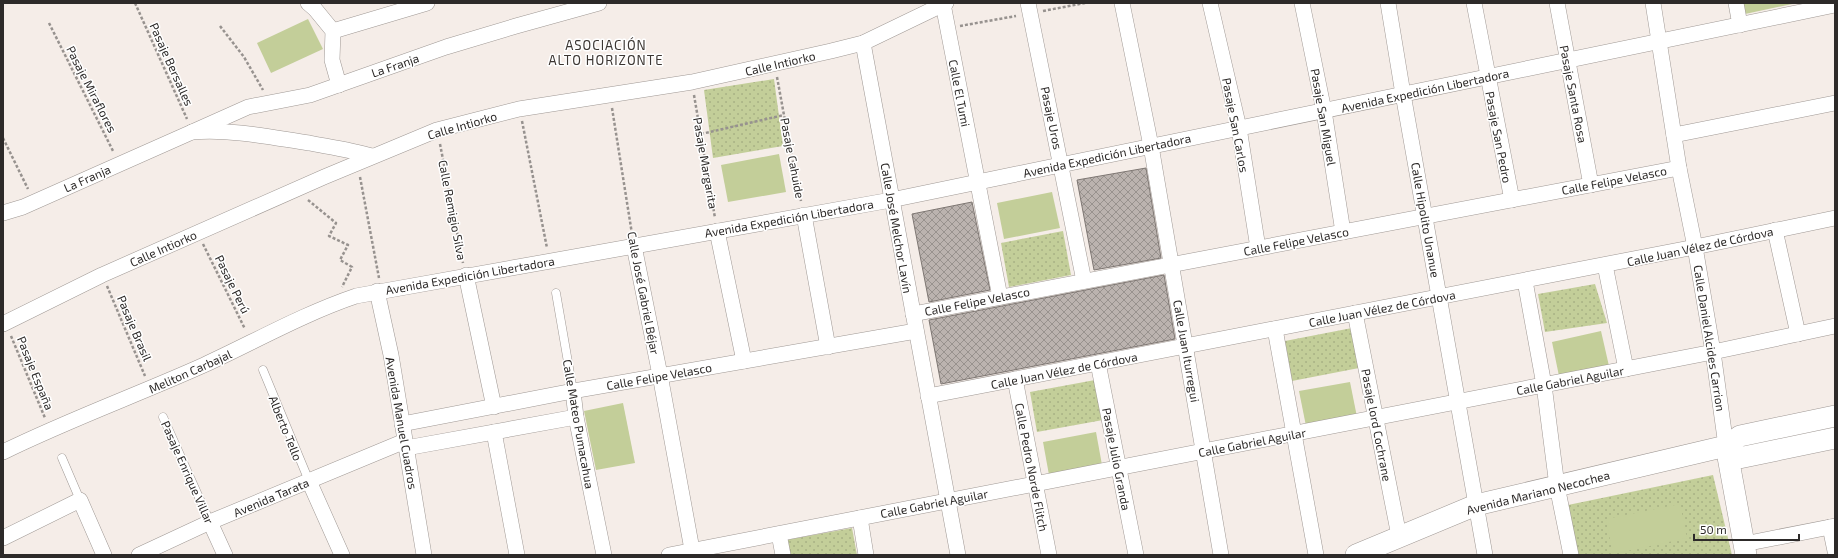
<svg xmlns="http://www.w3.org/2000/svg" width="1838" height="558" font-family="'Exo 2',sans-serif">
<defs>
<pattern id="grass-dots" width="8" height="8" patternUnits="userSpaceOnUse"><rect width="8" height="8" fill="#c3ce99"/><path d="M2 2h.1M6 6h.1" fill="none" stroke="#a8b184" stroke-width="1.8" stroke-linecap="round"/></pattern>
<pattern id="building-cross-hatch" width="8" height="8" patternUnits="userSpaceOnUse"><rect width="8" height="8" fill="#bbb3af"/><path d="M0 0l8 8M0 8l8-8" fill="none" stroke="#98928e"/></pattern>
</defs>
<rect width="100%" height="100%" fill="#f5ede8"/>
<g fill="url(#grass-dots)">
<path d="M774 79 783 146 713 158 704 90Z"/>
<path d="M1063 231 1071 275 1009 287 1001 243Z"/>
<path d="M1595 284 1607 323 1545 332 1538 294Z"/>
<path d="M1352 328 1359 368 1292 381 1285 341Z"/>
<path d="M1095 380 1103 420 1037 432 1030 392Z"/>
<path d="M1713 475 1732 555H1578L1568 505Z"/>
<path d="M852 528 857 555H789L786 540Z"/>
</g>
<g fill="#c3ce99">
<path d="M1742 3H1797L1745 14Z"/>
<path d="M308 19 323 49 271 73 257 43Z"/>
<path d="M779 154 786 192 728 202 721 165Z"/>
<path d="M1052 192 1060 228 1004 239 997 203Z"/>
<path d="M1601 331 1609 366 1559 376 1552 342Z"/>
<path d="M1350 382 1357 417 1306 426 1299 391Z"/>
<path d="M623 403 635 463 596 470 584 411Z"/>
<path d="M1096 432 1102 465 1049 475 1043 442Z"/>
<path d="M1680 504 1687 538 1613 554 1606 519Z"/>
</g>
<g fill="url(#building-cross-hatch)" stroke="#7e7773">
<path d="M1146 168 1161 258 1094 270 1077 180Z"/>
<path d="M972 202 990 290 929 302 912 214Z"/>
<path d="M1164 275 1175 339 941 384 929 320Z"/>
</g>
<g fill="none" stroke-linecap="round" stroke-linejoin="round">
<defs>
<g id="lane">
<path d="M556 293 573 391"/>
<path d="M263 370 309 481"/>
<path d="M163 417 210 522"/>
<path d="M62 458 80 500"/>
</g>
<g id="street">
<path d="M308 3 315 9 333 31 332 60 339 85"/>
<path d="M1028 3 1084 281"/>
<path d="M1122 3 1151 146 1221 555"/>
<path d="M1210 3 1239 128 1258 248"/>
<path d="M1302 3 1324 111 1343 232"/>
<path d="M1388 3 1403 94 1485 555"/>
<path d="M1474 3 1512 200"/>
<path d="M1557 3 1591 185"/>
<path d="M1653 3 1679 168 1695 247 1713 352 1726 446"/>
<path d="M1736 3 1740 25"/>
<path d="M943 4 1000 297"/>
<path d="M333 31 427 3"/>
<path d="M863 43 958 555"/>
<path d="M192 132 248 107 310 95 446 47 516 26 599 3"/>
<path d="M1674 135 1835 103"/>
<path d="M3 213 23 207 192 132C232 129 269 137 309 143 330 147 351 150 372 156"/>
<path d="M804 215 828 347"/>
<path d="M1775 230 1798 334"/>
<path d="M717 231 744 361"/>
<path d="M634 246 660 375 693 555"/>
<path d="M1605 265 1626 369"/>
<path d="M466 275 494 407"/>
<path d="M1525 281 1544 385 1557 486 1571 555"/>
<path d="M377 291 391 355 424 555"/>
<path d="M1355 313 1399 536"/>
<path d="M913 314 1679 168"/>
<path d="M3 324 102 275 324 177 437 130 519 109 692 82 831 51 863 43 946 3"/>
<path d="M1275 329 1316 555"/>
<path d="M1098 363 1136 555"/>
<path d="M1015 379 1049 555"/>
<path d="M573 391 576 417 604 555"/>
<path d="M928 396 1695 247 1835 218"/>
<path d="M402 424 573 391 916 331"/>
<path d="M494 432 517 555"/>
<path d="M406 448 576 417"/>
<path d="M3 452C68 420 137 395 204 365 254 342 303 314 356 296L891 200 1835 5"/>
<path d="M309 481 342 555"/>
<path d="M860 518 866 555"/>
<path d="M210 522 225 555"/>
<path d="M1830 527 1835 551"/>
<path d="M779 534 783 555"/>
<path d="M3 538 80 500 104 555"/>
<path d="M1744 544 1835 526"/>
<path d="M139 555 210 522 405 441"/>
<path d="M669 555 1713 352 1835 326"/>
</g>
<g id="secondary">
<path d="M1726 446 1739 458 1835 438"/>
<path d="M1726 446 1746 555"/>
<path d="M1356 555 1476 505 1726 446 1740 436 1835 416"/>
</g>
</defs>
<use href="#lane" stroke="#9f9894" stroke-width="9"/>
<use href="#street" stroke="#9f9894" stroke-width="16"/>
<use href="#secondary" stroke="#9f9894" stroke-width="22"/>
<g stroke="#97928f" stroke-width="2.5" stroke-dasharray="3 2" stroke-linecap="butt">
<path d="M135 3 187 119"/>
<path d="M1043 11 1085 3"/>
<path d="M49 23 113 151"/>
<path d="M220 26 244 57 263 90"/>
<path d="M960 26 1016 16"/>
<path d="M777 77 788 137 801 201"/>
<path d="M694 95 715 218"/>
<path d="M612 108 632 234"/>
<path d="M522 121 547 248"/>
<path d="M701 134 784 115"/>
<path d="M3 138 28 189"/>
<path d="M440 144 463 263"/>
<path d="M360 177 379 278"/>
<path d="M308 200 336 223 329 236 348 245 340 260 352 267 342 287"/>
<path d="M203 244 245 329"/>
<path d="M107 286 145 376"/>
<path d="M11 336 45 418"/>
</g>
<use href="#lane" stroke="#fff" stroke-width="8"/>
<use href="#street" stroke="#fff" stroke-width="15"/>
<use href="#secondary" stroke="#fff" stroke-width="21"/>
</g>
<g text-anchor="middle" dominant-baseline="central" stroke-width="3" stroke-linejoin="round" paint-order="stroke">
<g font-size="12" fill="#2d2a29" stroke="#fff">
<text transform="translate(780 63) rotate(-13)">Calle Intiorko</text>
<text transform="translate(172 64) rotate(66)">Pasaje Bersalles</text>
<text transform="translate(395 65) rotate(-19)">La Franja</text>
<text transform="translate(92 89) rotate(63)">Pasaje Miraflores</text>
<text transform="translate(1425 90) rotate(-12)">Avenida Expedición Libertadora</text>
<text transform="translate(960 93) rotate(79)">Calle El Tumi</text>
<text transform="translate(1574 94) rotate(79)">Pasaje Santa Rosa</text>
<text transform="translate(1324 117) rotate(80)">Pasaje San Miguel</text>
<text transform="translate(1052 118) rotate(78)">Pasaje Uros</text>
<text transform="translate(462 125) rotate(-16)">Calle Intiorko</text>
<text transform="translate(1236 125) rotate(79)">Pasaje San Carlos</text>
<text transform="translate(1499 137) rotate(79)">Pasaje San Pedro</text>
<text transform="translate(1107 155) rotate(-12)">Avenida Expedición Libertadora</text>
<text transform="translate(793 158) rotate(79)">Pasaje Cahuide</text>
<text transform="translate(706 163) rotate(80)">Pasaje Margarita</text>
<text transform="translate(87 178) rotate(-24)">La Franja</text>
<text transform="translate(1614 180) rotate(-11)">Calle Felipe Velasco</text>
<text transform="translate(453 210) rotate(79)">Calle Remigio Silva</text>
<text transform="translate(789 218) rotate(-10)">Avenida Expedición Libertadora</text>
<text transform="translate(1426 220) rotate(80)">Calle Hipolito Unanue</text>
<text transform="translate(897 228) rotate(80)">Calle José Melchor Lavín</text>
<text transform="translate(1296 241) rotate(-11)">Calle Felipe Velasco</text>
<text transform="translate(1700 246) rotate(-12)">Calle Juan Vélez de Córdova</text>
<text transform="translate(163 248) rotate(-24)">Calle Intiorko</text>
<text transform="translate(470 275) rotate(-10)">Avenida Expedición Libertadora</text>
<text transform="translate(233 284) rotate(64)">Pasaje Perú</text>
<text transform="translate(644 293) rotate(79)">Calle José Gabriel Béjar</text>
<text transform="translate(977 301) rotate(-11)">Calle Felipe Velasco</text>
<text transform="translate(1382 308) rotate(-11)">Calle Juan Vélez de Córdova</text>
<text transform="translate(135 328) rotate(67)">Pasaje Brasil</text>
<text transform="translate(1710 338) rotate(81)">Calle Daniel Alcides Carrion</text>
<text transform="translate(1187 351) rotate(80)">Calle Juan Iturregui</text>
<text transform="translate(1064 370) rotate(-11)">Calle Juan Vélez de Córdova</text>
<text transform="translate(190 371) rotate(-24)">Meliton Carbajal</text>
<text transform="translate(36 373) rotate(68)">Pasaje España</text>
<text transform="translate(659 376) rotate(-10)">Calle Felipe Velasco</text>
<text transform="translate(1570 380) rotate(-11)">Calle Gabriel Aguilar</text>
<text transform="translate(402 423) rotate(80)">Avenida Manuel Cuadros</text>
<text transform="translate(579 424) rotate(80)">Calle Mateo Pumacahua</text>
<text transform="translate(1377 425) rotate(79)">Pasaje lord Cochrane</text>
<text transform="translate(286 428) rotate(68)">Alberto Tello</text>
<text transform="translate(1252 442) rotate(-11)">Calle Gabriel Aguilar</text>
<text transform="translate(1117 459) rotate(79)">Pasaje Julio Granda</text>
<text transform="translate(1032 467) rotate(79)">Calle Pedro Norde Flitch</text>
<text transform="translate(188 472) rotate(66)">Pasaje Enrique Villar</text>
<text transform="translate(1538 492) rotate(-14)">Avenida Mariano Necochea</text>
<text transform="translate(271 497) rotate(-23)">Avenida Tarata</text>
<text transform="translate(934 503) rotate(-11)">Calle Gabriel Aguilar</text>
</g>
<g font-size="13" letter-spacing="1" fill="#3c3632" stroke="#fff">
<text x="606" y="45">ASOCIACIÓN<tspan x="606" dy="15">ALTO HORIZONTE</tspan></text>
</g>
</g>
<rect width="1838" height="558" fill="none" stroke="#2d2a29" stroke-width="8"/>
<path d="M1694 534v6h105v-6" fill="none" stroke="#2d2a29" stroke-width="2"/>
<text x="1700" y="534" font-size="12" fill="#2d2a29" stroke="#ffffff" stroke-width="3" paint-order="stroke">50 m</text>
</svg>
